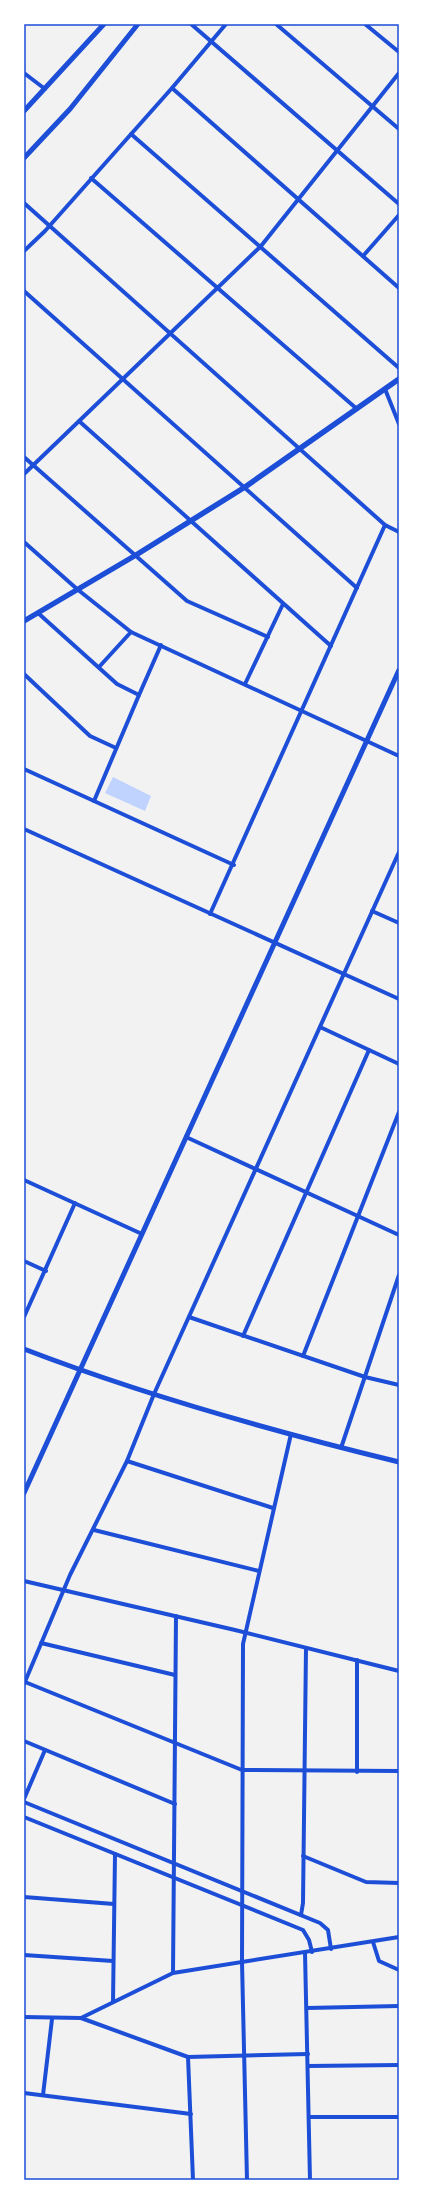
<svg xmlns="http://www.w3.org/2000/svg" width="423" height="2204" font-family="Cabin,sans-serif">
<rect width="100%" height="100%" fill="#f2f2f2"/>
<path fill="#bfd3fe" d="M113 777 151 796 145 811 105 793Z"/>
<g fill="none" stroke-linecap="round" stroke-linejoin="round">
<g stroke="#1d4ed8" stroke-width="4">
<path d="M191 24 399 204"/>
<path d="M276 24 399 129"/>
<path d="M365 24 399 52"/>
<path d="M24 73 45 89"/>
<path d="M172 88 399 288"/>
<path d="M131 134 399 368"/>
<path d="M91 178 357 409"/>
<path d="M24 203 385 525 399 532"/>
<path d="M24 251 45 231 172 88 226 24"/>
<path d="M363 256 399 215"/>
<path d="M24 291 357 588"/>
<path d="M385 389 399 424"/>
<path d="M79 421 331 646"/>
<path d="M24 457 187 601 268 637"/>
<path d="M24 474 261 246 399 73"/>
<path d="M24 542 77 589 131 632 399 756"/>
<path d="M38 613 117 684 139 695 94 801"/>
<path d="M99 667 131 632"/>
<path d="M24 674 90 736 116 748"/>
<path d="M245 684 283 604"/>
<path d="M139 695 161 645"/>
<path d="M24 769 234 865"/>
<path d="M24 829 399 999"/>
<path d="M372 911 399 923"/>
<path d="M210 914 385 525"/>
<path d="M320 1027 399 1064"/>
<path d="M186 1137 399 1235"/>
<path d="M24 1180 142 1234"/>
<path d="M24 1261 46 1271"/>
<path d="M24 1317 75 1203"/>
<path d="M189 1317 365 1377 399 1385"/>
<path d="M243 1336 369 1050"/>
<path d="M303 1356 399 1112"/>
<path d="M341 1448 399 1275"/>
<path d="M127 1461 273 1508"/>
<path d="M94 1530 259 1571"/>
<path d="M24 1581 235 1630 399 1671"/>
<path d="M41 1643 175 1675"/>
<path d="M25 1682 242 1770 399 1771"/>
<path d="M24 1684 70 1575 127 1461 154 1394 399 852"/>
<path d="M24 1741 175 1804"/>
<path d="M357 1772V1660"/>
<path d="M24 1799 45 1750"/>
<path d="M24 1802 320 1923 328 1930 331 1949"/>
<path d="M24 1817 303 1930 309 1940 312 1952"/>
<path d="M303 1856 366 1882 399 1883"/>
<path d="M24 1897 114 1904"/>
<path d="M301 1915 303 1903 306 1648"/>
<path d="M373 1942 379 1961 399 1970"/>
<path d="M305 1953 310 2180"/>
<path d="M24 1955 113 1961"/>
<path d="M173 1973 176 1616"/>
<path d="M113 2002 115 1854"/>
<path d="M307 2008 399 2006"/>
<path d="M24 2017 81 2018 173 1973 399 1937"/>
<path d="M81 2018 188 2057 193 2180"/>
<path d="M188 2057 308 2054"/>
<path d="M308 2066 399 2065"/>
<path d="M24 2093 191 2114"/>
<path d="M43 2095 52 2019"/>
<path d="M310 2117H399"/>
<path d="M247 2180 242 1962 243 1644 291 1434"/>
</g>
<g stroke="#1d4ed8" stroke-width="5">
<path d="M24 111 104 24"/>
<path d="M24 158 70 109 138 24"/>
<path d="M24 1349C146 1396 272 1431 399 1462"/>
<path d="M24 1493 399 670"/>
</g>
<path stroke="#1d4ed8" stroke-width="5.5" d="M24 621 136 555 245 487 399 379"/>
</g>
<rect width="423" height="2204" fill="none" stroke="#ffffff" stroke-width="50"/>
<rect x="25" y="25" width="373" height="2154" fill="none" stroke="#1d4ed8" stroke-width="1.5"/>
</svg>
